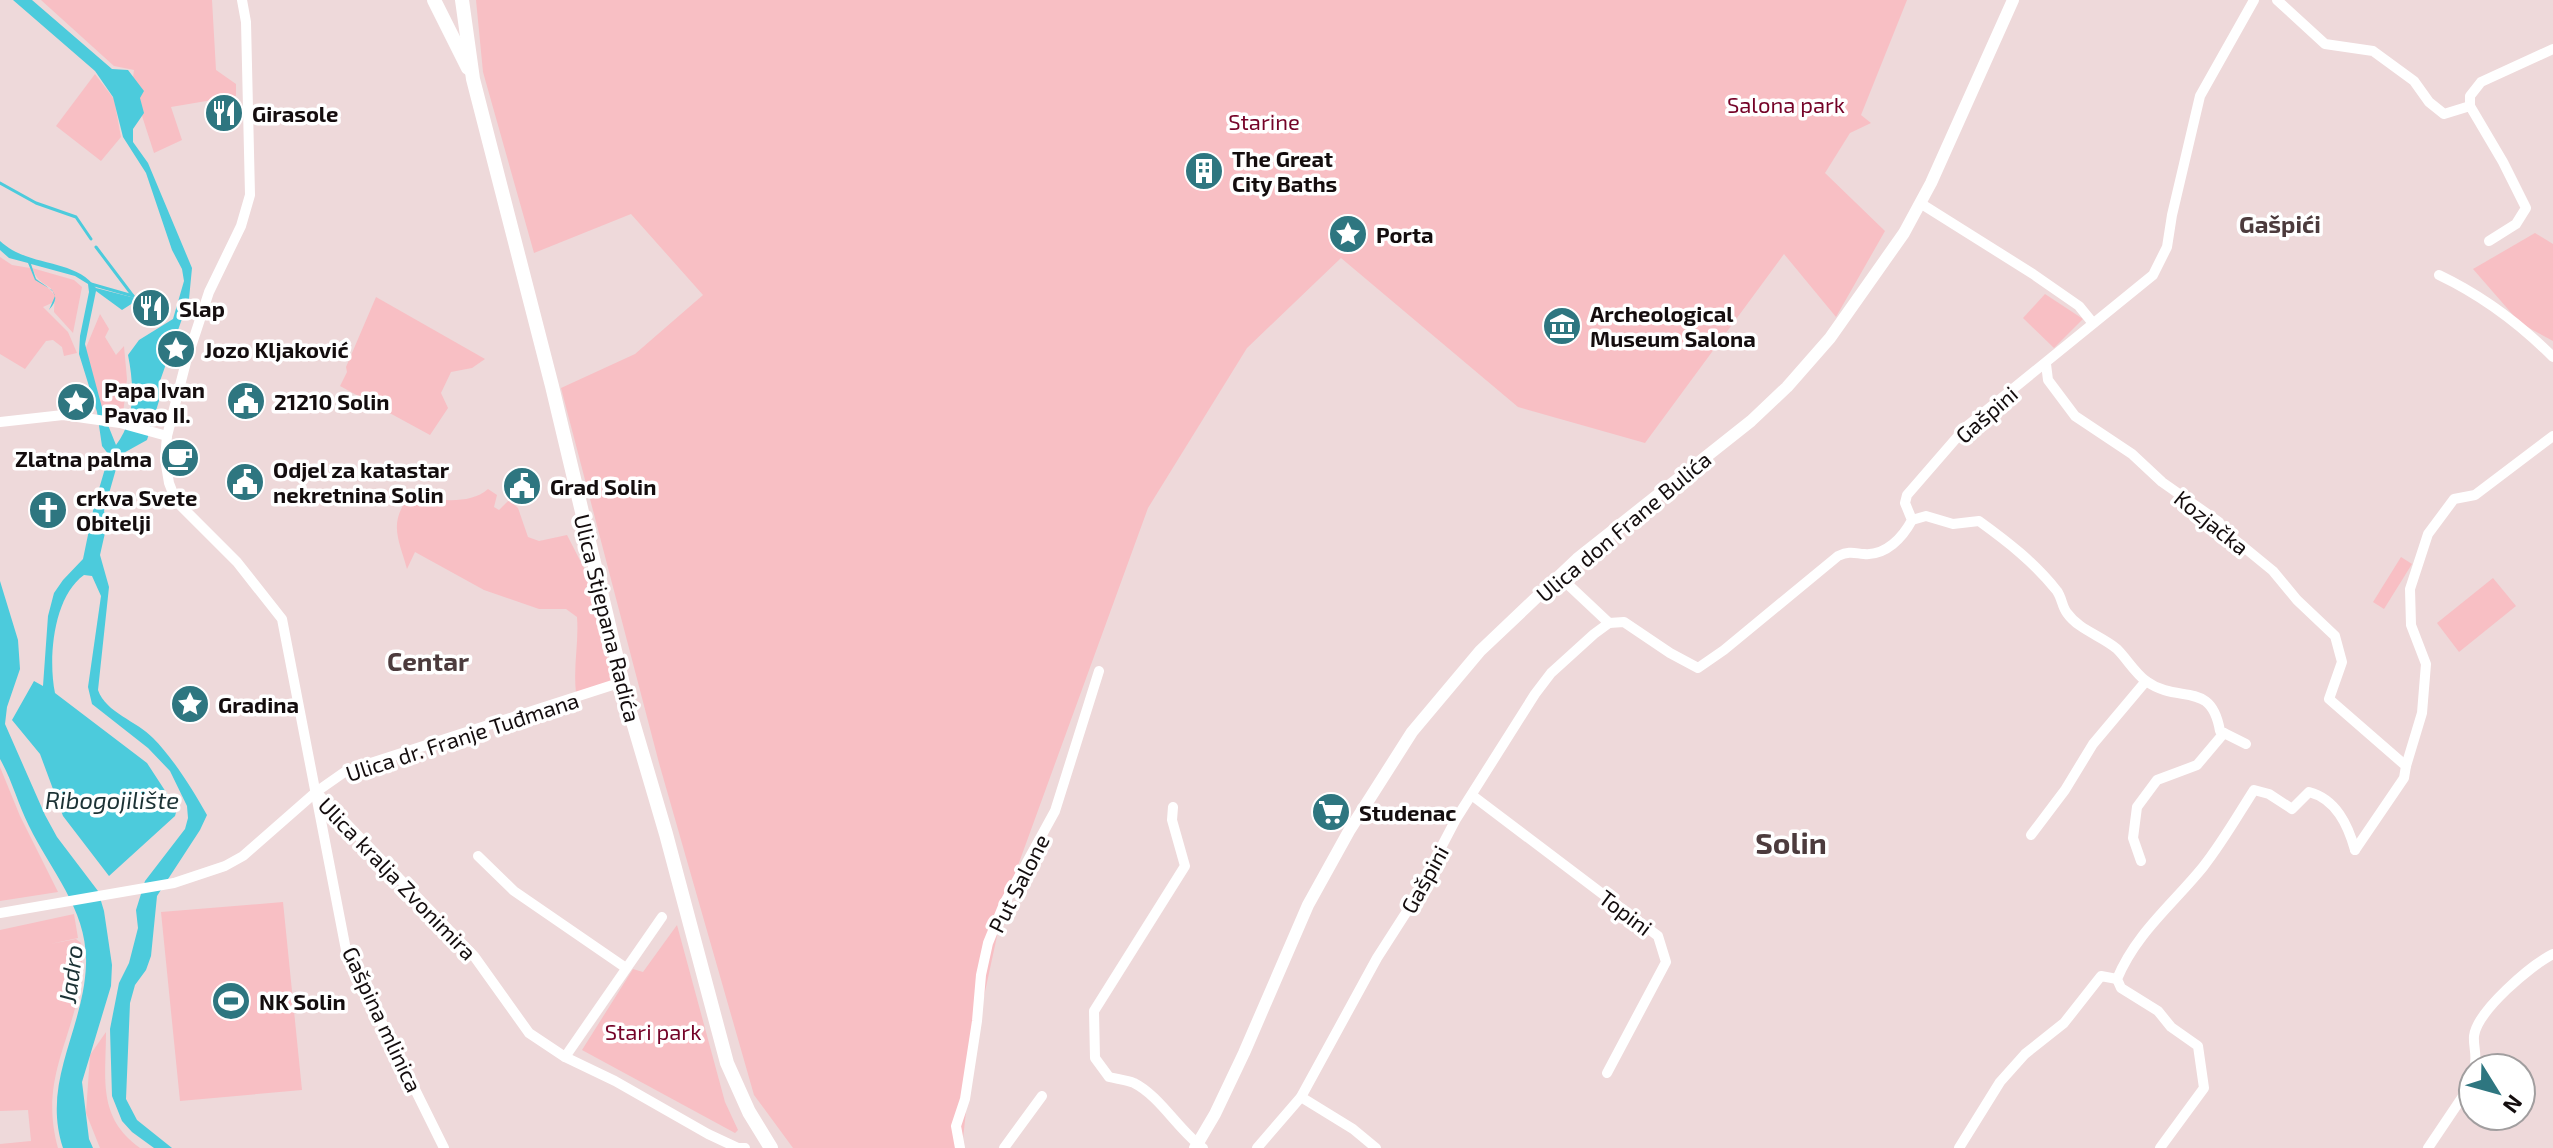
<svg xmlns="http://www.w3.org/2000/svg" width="2553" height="1148" font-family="'Exo 2',sans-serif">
<rect width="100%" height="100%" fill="#eed9da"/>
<g fill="#f8bfc4">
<path d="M41 0H212L216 70 236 84V96L171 107 182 140 154 153 132 85 134 70 114 66Z"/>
<path d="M476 0H1907L1861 115 1871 123 1850 133 1825 173 1885 231 1836 317 1784 254 1645 443 1518 407 1341 258 1247 348 1148 508 1004 904 973 1047 962 1148H793L754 1095 659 763 561 388 635 354 703 295 631 214 534 253 483 72Z"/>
<path d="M95 74 114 99 121 137 101 161 56 126Z"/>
<path d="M2535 233 2553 244V341L2520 323 2473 269Z"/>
<path d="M0 257 12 265 30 268C37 285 47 283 55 296L54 302 43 307 68 332 77 353 64 356 62 347 53 340 46 341 25 369 0 354Z"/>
<path d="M32 268 74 280 82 287 73 333 54 312C58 276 43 295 32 268Z"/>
<path d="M2045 294 2083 319 2054 348 2023 318Z"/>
<path d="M376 297 485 359 472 368 451 372 441 393 448 408 430 435 340 386 347 372 346 367Z"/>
<path d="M100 314 109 329 105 337 116 355 124 346 127 379 123 414H102L85 350Z"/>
<path d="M488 489 497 495 494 507 499 510 509 500 518 508 528 537 539 541 567 535 586 572 613 680 576 693C573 666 579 643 577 617L566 609H539L484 590 415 552 407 569C399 540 388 523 409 497 433 498 468 507 488 489Z"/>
<path d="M2401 557 2412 564 2384 609 2373 602Z"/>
<path d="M2493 578 2516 606 2459 652 2437 623Z"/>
<path d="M0 767 20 816 58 892 0 901Z"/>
<path d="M283 902 302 1090 180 1101 161 912Z"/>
<path d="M74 914 78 938 50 944 76 939 81 943C82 957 83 972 80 986 69 1047 40 1082 58 1148H0V1144L31 1141 28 1110 0 1111V930Z"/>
<path d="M677 925 725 1102 738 1130 735 1133 582 1050 633 969 643 972Z"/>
<path d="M106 1032C106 1079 97 1117 140 1148H100L86 1113 90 1055Z"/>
</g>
<g fill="#4ccbdc">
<path d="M13 0H32L112 69 128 70 144 91 140 98 144 113 133 129V142L148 163 192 268 189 299 160 381 162 391 147 440 120 455 104 511 107 524 100 555 109 587 98 690C106 713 137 721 153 738 173 758 193 790 207 815L200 830 157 896 151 956 146 970 135 985 130 1003 126 1099 137 1120 172 1148H154L132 1132 122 1121 112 1096 110 1029 119 983 129 963 138 928 136 910 145 881 185 829 188 818 187 806 170 771 148 748 92 704 88 687 101 596 92 576 84 575C53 597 48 659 55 693L147 763 177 809 175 816 109 876 63 816 40 754 12 720 34 681 43 686 48 616 54 593 63 580 83 559 94 506 109 455 102 446 97 412 79 354 80 336 89 292 88 284 75 276 31 264 36 279C49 289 64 293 49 310L55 296 52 290 35 280 28 263 9 258 0 250V241C29 268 75 258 96 288L139 299 122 310 96 291 85 344 104 415 116 445C136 419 134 385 128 355L139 340 173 319 184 281 182 269 172 250 146 173 123 137 113 97 95 71Z"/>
<path d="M0 581 18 640 20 669 7 707 5 724 45 815 57 837 98 891 104 911 112 965 111 986 82 1082 89 1139 93 1148H63C41 1081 84 1030 86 964 88 911 51 871 29 826 18 804 12 780 0 759Z"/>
</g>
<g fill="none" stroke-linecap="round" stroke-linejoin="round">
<g stroke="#4ccbdc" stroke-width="3">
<path d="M0 183 36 203 76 217 91 239"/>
<path d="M96 247 133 296"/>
<path d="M91 284 133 296"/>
</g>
<g stroke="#fff" stroke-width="10">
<path d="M242 0 246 22 250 195 241 226 209 292 186 362 167 436 165 459 169 483 176 501 237 562 282 619 346 950 444 1148"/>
<path d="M2277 0 2325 44 2373 51 2414 81 2429 102 2444 114 2470 106 2503 162 2526 208 2516 224 2489 241"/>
<path d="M2470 106V96L2481 82 2553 49"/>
<path d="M1920 203 2033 274 2079 306 2092 322"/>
<path d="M2439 275C2483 296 2518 322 2553 357"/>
<path d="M2046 364 2048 380 2075 416 2132 454 2162 482 2219 522 2223 530 2273 571 2297 600 2335 636 2342 662 2329 699 2406 766 2404 778 2355 850"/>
<path d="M0 422 63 415 120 423 167 436"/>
<path d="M1912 520 1926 516 1953 524 1979 521C2008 542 2035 563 2057 591 2062 598 2062 607 2067 613 2079 630 2102 636 2117 649 2127 659 2135 673 2146 681 2179 705 2211 679 2220 731L2246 744"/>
<path d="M1559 576 1609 623"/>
<path d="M2406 766 2422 713 2426 664 2411 625 2410 589 2428 534 2454 499 2475 495 2553 436"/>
<path d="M318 794 474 956 529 1033 565 1057 615 1081 708 1134 738 1148H745"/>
<path d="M1473 796 1658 936 1666 962 1607 1073"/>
<path d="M1173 807 1172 820 1185 866 1094 1011 1095 1058 1109 1077C1117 1079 1127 1080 1134 1083 1160 1096 1179 1131 1203 1148"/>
<path d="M2031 835 2065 790 2093 744 2146 681"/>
<path d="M478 856 514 891 626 968"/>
<path d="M2141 861 2133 838 2137 807 2157 780 2197 765 2224 733"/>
<path d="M0 913 174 883 225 866 243 856 316 792 346 771 622 682"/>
<path d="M565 1057 662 917"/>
<path d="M2474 1068C2478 1057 2473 1047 2474 1036 2477 1011 2531 965 2553 954"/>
<path d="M1301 1097 1353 1129 1376 1148"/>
<path d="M960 1148 956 1126 965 1099 977 1021 981 975 988 943 1004 904 1055 811 1099 671"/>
<path d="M1004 1148 1042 1096"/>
<path d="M1257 1148 1301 1097 1377 958 1411 905 1456 819 1535 694 1551 673 1594 634 1609 623 1624 622 1670 653 1698 668 1724 650 1838 556C1850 551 1853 553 1864 554 1886 556 1903 537 1912 520L1905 503 1907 495 1966 427 2153 275 2167 247 2172 215 2200 96 2254 0"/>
<path d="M1959 1148 2000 1082 2025 1054 2064 1023 2101 976 2117 979"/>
<path d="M2160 1148 2204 1088 2198 1046 2171 1027 2158 1011 2121 988 2117 979C2136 933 2173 904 2203 867 2222 843 2238 815 2254 790L2269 794 2292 809 2309 792C2336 799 2348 825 2355 850"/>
<path d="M2428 1148 2463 1096 2473 1070"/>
</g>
<path stroke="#fff" stroke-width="12" d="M1195 1148 1215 1114 1244 1053 1308 905 1349 831 1412 732 1480 651 1577 559 1751 421 1787 387 1830 338 1904 233 1931 183 2013 0"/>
<g stroke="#fff" stroke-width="14">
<path d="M434 0 468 68"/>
<path d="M462 0 473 79 552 386 628 705 666 834 727 1063 749 1112 771 1148"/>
</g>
</g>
<defs>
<symbol id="restaurant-disc" viewBox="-11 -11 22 22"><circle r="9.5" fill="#2e7680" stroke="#fff"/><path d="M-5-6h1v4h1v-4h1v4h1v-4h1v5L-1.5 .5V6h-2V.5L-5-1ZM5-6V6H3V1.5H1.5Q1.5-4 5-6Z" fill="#fff"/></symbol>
<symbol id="building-disc" viewBox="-11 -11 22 22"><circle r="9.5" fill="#2e7680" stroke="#fff"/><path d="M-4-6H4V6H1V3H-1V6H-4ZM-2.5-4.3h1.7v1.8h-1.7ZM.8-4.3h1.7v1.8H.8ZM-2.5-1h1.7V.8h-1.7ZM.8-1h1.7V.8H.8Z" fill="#fff"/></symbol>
<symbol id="sight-disc" viewBox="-11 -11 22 22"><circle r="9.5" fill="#2e7680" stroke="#fff"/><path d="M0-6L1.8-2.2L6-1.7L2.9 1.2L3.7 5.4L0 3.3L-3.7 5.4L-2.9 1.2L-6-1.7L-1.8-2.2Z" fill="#fff"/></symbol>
<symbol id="museum-disc" viewBox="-11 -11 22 22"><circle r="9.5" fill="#2e7680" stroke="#fff"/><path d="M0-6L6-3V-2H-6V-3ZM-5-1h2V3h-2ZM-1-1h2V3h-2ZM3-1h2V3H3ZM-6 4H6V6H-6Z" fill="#fff"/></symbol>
<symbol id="civic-disc" viewBox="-11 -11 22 22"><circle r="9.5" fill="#2e7680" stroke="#fff"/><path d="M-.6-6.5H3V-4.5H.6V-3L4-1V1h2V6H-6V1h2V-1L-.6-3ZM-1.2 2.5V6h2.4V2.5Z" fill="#fff"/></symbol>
<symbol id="cafe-disc" viewBox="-11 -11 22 22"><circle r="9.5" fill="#2e7680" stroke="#fff"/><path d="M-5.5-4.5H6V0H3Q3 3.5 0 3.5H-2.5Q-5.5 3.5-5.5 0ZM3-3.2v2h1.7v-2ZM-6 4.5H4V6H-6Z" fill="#fff"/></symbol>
<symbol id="church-disc" viewBox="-11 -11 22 22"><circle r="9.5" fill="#2e7680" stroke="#fff"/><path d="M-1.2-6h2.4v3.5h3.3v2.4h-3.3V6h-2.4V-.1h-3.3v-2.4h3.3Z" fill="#fff"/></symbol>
<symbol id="supermarket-disc" viewBox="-11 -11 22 22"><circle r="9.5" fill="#2e7680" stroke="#fff"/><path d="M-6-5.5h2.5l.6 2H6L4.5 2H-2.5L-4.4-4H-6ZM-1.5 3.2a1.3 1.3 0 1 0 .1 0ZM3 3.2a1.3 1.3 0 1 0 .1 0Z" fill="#fff"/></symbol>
<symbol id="stadium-disc" viewBox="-11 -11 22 22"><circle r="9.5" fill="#2e7680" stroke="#fff"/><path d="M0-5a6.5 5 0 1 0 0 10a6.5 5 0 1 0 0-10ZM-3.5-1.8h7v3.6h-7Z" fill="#fff"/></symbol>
</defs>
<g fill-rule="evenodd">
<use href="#restaurant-disc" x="202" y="91" width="44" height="44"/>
<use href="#building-disc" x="1182" y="149" width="44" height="44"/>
<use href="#sight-disc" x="1326" y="212" width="44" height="44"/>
<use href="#restaurant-disc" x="129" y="286" width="44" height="44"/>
<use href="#museum-disc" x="1540" y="304" width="44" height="44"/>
<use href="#sight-disc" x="154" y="327" width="44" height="44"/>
<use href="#civic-disc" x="224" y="379" width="44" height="44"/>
<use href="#sight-disc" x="54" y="380" width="44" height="44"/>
<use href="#cafe-disc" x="158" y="436" width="44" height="44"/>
<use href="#civic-disc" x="223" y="460" width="44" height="44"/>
<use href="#civic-disc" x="500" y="464" width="44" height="44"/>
<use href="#church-disc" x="26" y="488" width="44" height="44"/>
<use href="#sight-disc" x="168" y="682" width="44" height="44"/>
<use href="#supermarket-disc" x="1309" y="790" width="44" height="44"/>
<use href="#stadium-disc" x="209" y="979" width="44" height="44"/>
</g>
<g text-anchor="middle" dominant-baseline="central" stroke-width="7" stroke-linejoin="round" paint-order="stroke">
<g font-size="22" fill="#750328" stroke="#fff">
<text x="1786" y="104">Salona park</text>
<text x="1264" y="121">Starine</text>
<text x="653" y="1031">Stari park</text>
</g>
<g font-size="22" font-weight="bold" fill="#140d0e" stroke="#fff" text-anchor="start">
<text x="252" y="113">Girasole</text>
<text x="1232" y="158">The Great<tspan x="1232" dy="25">City Baths</tspan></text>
<text x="1376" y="234">Porta</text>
<text x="179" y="308">Slap</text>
<text x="1590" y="313">Archeological<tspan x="1590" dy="25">Museum Salona</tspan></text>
<text x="204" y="349">Jozo Kljaković</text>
<text x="104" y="389">Papa Ivan<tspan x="104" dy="25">Pavao II.</tspan></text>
<text x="274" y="401">21210 Solin</text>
<text x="152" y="458" text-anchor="end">Zlatna palma</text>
<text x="273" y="469">Odjel za katastar<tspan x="273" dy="25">nekretnina Solin</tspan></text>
<text x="550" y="486">Grad Solin</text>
<text x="76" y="497">crkva Svete<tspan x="76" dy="25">Obitelji</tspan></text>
<text x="218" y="704">Gradina</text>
<text x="1359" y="812">Studenac</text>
<text x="259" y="1001">NK Solin</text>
</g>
<g font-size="22" fill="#140d0e" stroke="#fff">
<text transform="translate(1986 414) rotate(-41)">Gašpini</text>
<text transform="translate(2212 522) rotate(39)">Kozjačka</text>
<text transform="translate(1623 526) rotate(-40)">Ulica don Frane Bulića</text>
<text transform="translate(608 618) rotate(76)">Ulica Stjepana Radića</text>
<text transform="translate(462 736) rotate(-18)">Ulica dr. Franje Tuđmana</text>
<text transform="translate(398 878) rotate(46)">Ulica kralja Zvonimira</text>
<text transform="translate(1424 879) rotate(-61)">Gašpini</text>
<text transform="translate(1018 883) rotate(-63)">Put Salone</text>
<text transform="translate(1626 912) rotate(37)">Topini</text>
<text transform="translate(383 1019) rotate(65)">Gašpina mlinica</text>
</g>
<g font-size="24" font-weight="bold" fill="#4c3b3d" stroke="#fff">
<text x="2280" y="223">Gašpići</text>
</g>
<g font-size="24" font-style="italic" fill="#1c3235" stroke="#fff">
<text x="112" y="799">Ribogojilište</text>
<text transform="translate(70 974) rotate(-83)">Jadro</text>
</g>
<g font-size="26" font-weight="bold" fill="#4c3b3d" stroke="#fff">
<text x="428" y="660">Centar</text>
</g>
<g font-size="30" font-weight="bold" fill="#4c3b3d" stroke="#fff">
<text x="1791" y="842">Solin</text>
</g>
</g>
<g transform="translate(2497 1092) rotate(127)"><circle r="38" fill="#ffffff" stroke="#a19e9f" stroke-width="2"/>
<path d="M0-6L14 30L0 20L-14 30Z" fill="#2e7680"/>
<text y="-12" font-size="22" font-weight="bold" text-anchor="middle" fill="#140d0e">N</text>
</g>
</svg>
